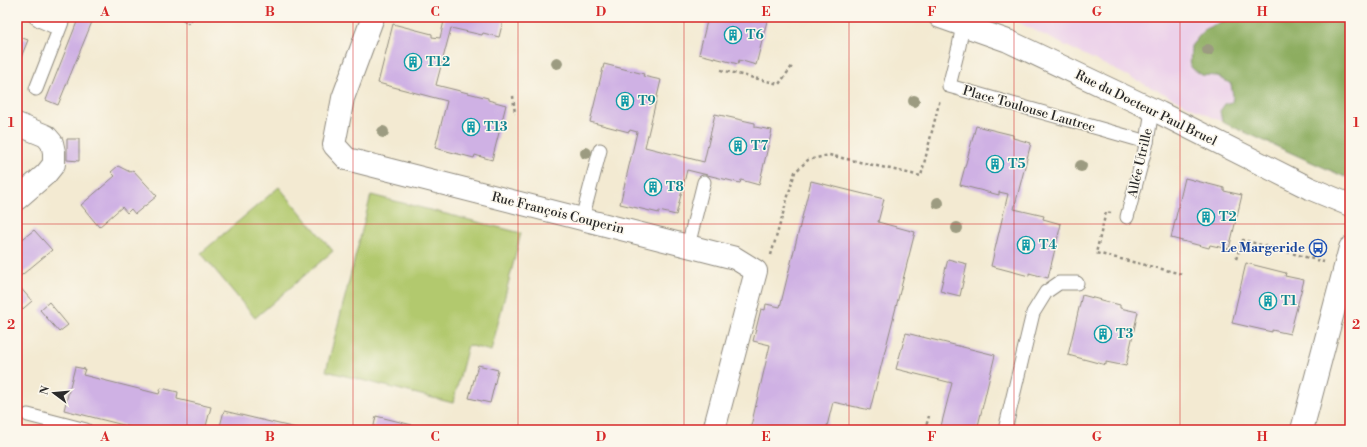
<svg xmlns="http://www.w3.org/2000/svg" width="1367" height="447" font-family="'Libre Bodoni',serif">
<rect width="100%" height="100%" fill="#fbf7ec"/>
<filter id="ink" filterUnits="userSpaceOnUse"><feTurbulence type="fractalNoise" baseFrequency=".025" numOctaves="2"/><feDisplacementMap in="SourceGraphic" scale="8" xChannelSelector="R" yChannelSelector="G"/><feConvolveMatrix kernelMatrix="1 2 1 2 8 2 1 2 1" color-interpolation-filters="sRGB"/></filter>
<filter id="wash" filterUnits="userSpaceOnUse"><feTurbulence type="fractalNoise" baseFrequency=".012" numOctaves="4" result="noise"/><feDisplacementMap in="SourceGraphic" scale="16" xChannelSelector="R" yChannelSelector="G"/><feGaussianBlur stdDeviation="0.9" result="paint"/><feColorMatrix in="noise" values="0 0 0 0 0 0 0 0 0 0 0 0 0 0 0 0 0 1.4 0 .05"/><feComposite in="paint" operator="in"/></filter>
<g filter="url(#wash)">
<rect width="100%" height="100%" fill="#f3ead2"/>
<path fill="#ecd1ea" d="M1007 17H1350V180L1222 122Z"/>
<g fill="#b2c96e" stroke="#6e7a4c">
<path d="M279 187 333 251 255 318 201 253Z"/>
<path d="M371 195 521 233 491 351 468 345 453 403 326 371Z"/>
</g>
<path fill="#8dad61" stroke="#5c6c46" d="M1247 17H1350V169L1345 177 1222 122 1220 111 1225 104 1232 102 1233 96 1231 84 1217 76 1202 75 1190 67 1191 46 1205 29 1228 19Z"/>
<g id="blocks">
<g fill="#cfb1e4">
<path d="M79 17H94L58 105 46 100Z"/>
<path d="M179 17H195L188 24Z"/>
<path d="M445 17H504L499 37 483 33 482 35 451 28 436 85 488 98V100L506 105 492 160 475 155 474 158 435 148 447 101 378 83 393 24 432 34V37L440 38Z"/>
<path d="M708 17H768L756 65 739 60 738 64 699 54Z"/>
<path d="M17 36 28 40 17 67Z"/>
<path d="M604 64 644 74 643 76 661 80 645 147 704 162 715 114 755 123V127L772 130 759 185 741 180 740 183 687 170 676 215 659 211V213L620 204 637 132 630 130 629 132 590 122Z"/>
<path d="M976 126 1013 135V138L1031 143 1014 209 1044 216 1043 219 1061 224 1048 278 1029 273V276L991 266 1008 194 999 192V195L960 185Z"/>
<path d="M67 139H79V161L67 160Z"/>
<path d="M118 166 130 172 133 170 157 196 135 214 131 209 127 213 122 207 99 227 81 205 115 176 111 172Z"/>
<path d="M1185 178 1224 188V191L1242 195 1229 249 1210 245 1209 248 1171 238Z"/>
<path d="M811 181 884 199 878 222 915 232 870 410 833 402 826 430H750L770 345 753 341 761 309 765 310 766 304 780 307Z"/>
<path d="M34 230 52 250 17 279V247L22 243 20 241Z"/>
<path d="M948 259 967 264 960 296 940 291Z"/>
<path d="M1246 263 1286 273 1285 276 1304 280 1290 334 1272 330V332L1232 323Z"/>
<path d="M17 284 32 301 17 314Z"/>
<path d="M1082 295 1120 305V308L1138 312 1126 366 1106 362V365L1068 355Z"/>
<path d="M49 302 68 325 59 332 40 310Z"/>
<path d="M906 333 995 355 977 430H940L952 383 896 369Z"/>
<path d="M478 365 498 370 490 403 469 398Z"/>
<path d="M75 367 85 369 83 375 159 394 161 388 178 392 177 399 211 407 205 430H143L64 410Z"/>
<path d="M224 411 300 429V430H219Z"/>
<path d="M376 416 412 425 410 430H373Z"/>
</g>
</g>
</g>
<g filter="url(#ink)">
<use href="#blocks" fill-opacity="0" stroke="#8f8a7e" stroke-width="1"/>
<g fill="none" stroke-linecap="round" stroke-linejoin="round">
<defs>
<g id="lane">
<path d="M35 17 41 21 59 29"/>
<path d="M964 19 959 46 949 86 1147 142"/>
<path d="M36 89 64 17"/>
<path d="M1127 217 1147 142 1152 110"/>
<path d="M582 219 600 150"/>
<path d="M688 246 704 182"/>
<path d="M28 415 86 430"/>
<path d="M1005 430 1033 313 1046 292 1059 283H1077"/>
</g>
<g id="street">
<path d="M373 17 343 98 334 145 347 159 735 258 756 271 714 430"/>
<path d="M940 17 1008 41 1160 113 1309 188 1350 205"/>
<path d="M17 124 46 136 52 143 54 152V164L46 174 17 199"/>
<path d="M1302 430 1350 248"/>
</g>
</defs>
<use href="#lane" stroke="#8f8a7e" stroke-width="15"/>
<use href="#street" stroke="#8f8a7e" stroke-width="24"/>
<g stroke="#8f8a7e" stroke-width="2.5" stroke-dasharray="3 3" stroke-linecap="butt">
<path d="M721 70 779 84 793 65"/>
<path d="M513 96 515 114"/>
<path d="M1111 213 1106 212 1096 253 1182 274"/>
<path d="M771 255 795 172 808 160 829 155 921 176 940 99"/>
<path d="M1236 259 1243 240 1324 262"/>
<path d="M925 430 929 416"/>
</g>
<use href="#lane" stroke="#fff" stroke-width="13"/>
<use href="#street" stroke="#fff" stroke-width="22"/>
</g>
<g fill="#9c9b81">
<circle cx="1208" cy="50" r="6"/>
<circle cx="557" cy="63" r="6"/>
<circle cx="914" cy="101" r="6"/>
<circle cx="383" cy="132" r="6"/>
<circle cx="586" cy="153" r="6"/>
<circle cx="1081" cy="166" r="6"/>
<circle cx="938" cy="203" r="6"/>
<circle cx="957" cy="228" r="6"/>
</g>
</g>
<path fill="none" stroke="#d62828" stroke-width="1" stroke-opacity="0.55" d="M187 17V430M353 17V430M518 17V430M684 17V430M849 17V430M1014 17V430M1180 17V430M17 224H1350"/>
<defs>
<symbol id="building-ring" viewBox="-11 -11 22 22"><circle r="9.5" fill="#fbf7ec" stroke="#0f9aa8" stroke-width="1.5"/><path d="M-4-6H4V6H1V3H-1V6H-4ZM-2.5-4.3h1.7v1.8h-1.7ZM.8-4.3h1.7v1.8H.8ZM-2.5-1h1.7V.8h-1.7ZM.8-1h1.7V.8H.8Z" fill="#0f9aa8"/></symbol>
<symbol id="bus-ring" viewBox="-11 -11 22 22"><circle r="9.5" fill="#fbf7ec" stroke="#1a4fb4" stroke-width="1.5"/><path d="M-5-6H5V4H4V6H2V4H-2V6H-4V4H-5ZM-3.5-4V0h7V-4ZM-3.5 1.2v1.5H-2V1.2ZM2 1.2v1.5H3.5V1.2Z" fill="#1a4fb4"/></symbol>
</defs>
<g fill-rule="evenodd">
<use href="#building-ring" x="723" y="25" width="20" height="20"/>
<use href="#building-ring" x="403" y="52" width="20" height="20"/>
<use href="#building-ring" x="615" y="91" width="20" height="20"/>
<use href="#building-ring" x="461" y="117" width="20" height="20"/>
<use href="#building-ring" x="728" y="136" width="20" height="20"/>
<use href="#building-ring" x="985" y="154" width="20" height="20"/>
<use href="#building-ring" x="643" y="177" width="20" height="20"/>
<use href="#building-ring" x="1196" y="207" width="20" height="20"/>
<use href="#building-ring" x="1016" y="235" width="20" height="20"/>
<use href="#bus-ring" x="1308" y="238" width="20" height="20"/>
<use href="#building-ring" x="1258" y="291" width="20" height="20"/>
<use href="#building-ring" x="1093" y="324" width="20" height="20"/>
</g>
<g text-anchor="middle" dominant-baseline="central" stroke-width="3" stroke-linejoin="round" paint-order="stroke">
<g font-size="13" font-weight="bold" fill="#0d838f" stroke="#fbf7ec" text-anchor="start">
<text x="746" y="35">T6</text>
<text x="426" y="62">T12</text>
<text x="638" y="101">T9</text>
<text x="484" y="127">T13</text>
<text x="751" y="146">T7</text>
<text x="1008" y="164">T5</text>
<text x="666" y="187">T8</text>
<text x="1219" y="217">T2</text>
<text x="1039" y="245">T4</text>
<text x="1281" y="301">T1</text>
<text x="1116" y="334">T3</text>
</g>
<g font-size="13" fill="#2b2b2b" stroke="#fbf7ec">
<text transform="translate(1146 108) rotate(26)">Rue du Docteur Paul Bruel</text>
<text transform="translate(1029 109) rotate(16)">Place Toulouse Lautrec</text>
<text transform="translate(1140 163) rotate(-77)">Allée Utrille</text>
<text transform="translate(558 213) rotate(14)">Rue François Couperin</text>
</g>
<g font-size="13" font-weight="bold" fill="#164399" stroke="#fbf7ec" text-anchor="end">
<text x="1305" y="248">Le Margeride</text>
</g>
</g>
<rect width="1367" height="447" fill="none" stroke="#fbf7ec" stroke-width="44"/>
<g transform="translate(54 393) rotate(286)" stroke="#fbf7ec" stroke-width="3" paint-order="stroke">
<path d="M0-3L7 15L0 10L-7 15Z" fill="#2b2b2b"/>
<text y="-6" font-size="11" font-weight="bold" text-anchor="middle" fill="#2b2b2b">N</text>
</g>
<rect x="22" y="22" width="1323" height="403" fill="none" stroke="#d62828" stroke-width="1.5"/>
<g font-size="13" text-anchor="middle" font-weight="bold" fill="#d62828">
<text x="105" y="16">A</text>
<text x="270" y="16">B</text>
<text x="435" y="16">C</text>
<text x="601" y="16">D</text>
<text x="766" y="16">E</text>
<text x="932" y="16">F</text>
<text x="1097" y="16">G</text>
<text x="1262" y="16">H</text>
<text x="11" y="127">1</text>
<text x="1356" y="127">1</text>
<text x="11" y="329">2</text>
<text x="1356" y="329">2</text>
<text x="105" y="441">A</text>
<text x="270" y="441">B</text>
<text x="435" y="441">C</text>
<text x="601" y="441">D</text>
<text x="766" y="441">E</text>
<text x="932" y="441">F</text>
<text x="1097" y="441">G</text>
<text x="1262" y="441">H</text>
</g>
</svg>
